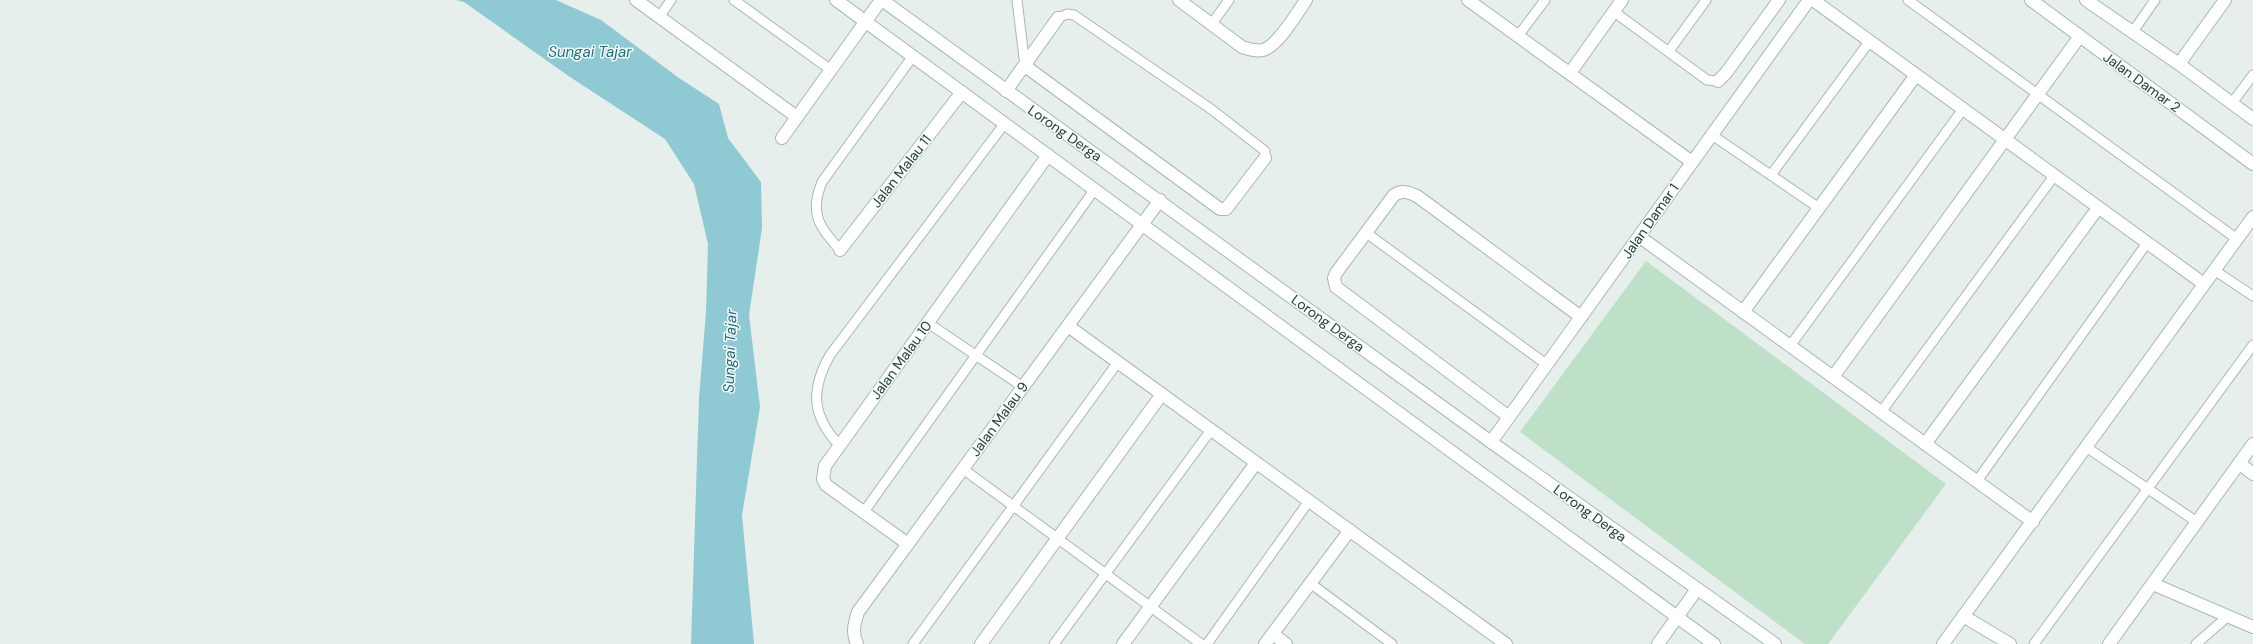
<svg xmlns="http://www.w3.org/2000/svg" width="2253" height="644" font-family="'DM Sans',sans-serif">
<rect width="100%" height="100%" fill="#e6efeb"/>
<path fill="#bfe0c8" d="M1646 261 1946 484 1828 644H1805L1520 432Z"/>
<path fill="#8ec9d4" d="M456 0H556L601 20 679 78 719 104 728 138 761 182 762 228 749 315 760 407 742 515 754 644H691L699 398 706 312 708 244 694 184 665 139 570 77 464 2Z"/>
<g fill="none" stroke-linecap="round" stroke-linejoin="round">
<defs>
<g id="lane">
<path d="M734 0 831 70"/>
<path d="M1017 0 1025 66"/>
<path d="M1908 0 2237 239"/>
<path d="M1613 11 1707 80 1718 81"/>
<path d="M660 16 671 0"/>
<path d="M1058 18 1067 14 1074 15 1211 109 1265 151V158"/>
<path d="M1211 25 1229 0"/>
<path d="M2132 33 2155 0"/>
<path d="M1518 36 1545 0"/>
<path d="M1669 51 1706 0"/>
<path d="M2232 103 2253 75"/>
<path d="M1712 135 1819 208"/>
<path d="M1771 175 1869 42"/>
<path d="M1365 232 1546 364"/>
<path d="M840 250C819 226 809 214 822 182L913 56"/>
<path d="M2214 270 2253 296"/>
<path d="M928 323 1023 387"/>
<path d="M1790 346 1963 109"/>
<path d="M1881 412 2054 176"/>
<path d="M839 445C812 416 810 390 830 355L1005 123"/>
<path d="M2086 447 2197 522"/>
<path d="M963 469 1201 644"/>
<path d="M1977 481 2147 243"/>
<path d="M863 513 1095 189"/>
<path d="M1310 583 1392 644"/>
<path d="M913 644 1118 362"/>
<path d="M1054 644 1211 430"/>
<path d="M1207 644 1309 501"/>
<path d="M2034 644 2253 345"/>
<path d="M2196 644 2227 617"/>
</g>
<g id="street">
<path d="M636 0 797 117"/>
<path d="M836 0 1714 644"/>
<path d="M882 0 1491 442 1775 644"/>
<path d="M1179 0 1242 47C1249 49 1256 52 1263 50 1278 46 1297 13 1306 0"/>
<path d="M1468 0 1692 162"/>
<path d="M1813 0 2204 284"/>
<path d="M2031 0 2253 164"/>
<path d="M2086 0 2179 64 2253 119"/>
<path d="M2179 64 2225 0"/>
<path d="M1025 66 1220 209H1226L1265 158"/>
<path d="M1570 73 1622 0"/>
<path d="M1718 81 1726 73 1779 0"/>
<path d="M1006 91 1058 18"/>
<path d="M782 138 881 0"/>
<path d="M1640 237 2033 522"/>
<path d="M840 250 962 92"/>
<path d="M1743 312 1916 75"/>
<path d="M1068 326 1506 644"/>
<path d="M1833 377 2080 36"/>
<path d="M1509 417 1336 287 1334 278 1336 273 1394 195C1402 190 1408 192 1417 196L1581 317"/>
<path d="M1491 442 1809 0"/>
<path d="M1925 444 2098 208"/>
<path d="M2239 463 2253 474"/>
<path d="M908 544 826 485 823 479 825 466 1048 155"/>
<path d="M2153 584 2253 627"/>
<path d="M1963 616 2010 644"/>
<path d="M1273 634 1286 644"/>
<path d="M857 644C852 633 854 624 858 612L1160 200"/>
<path d="M981 644 1162 394"/>
<path d="M1123 644 1256 463"/>
<path d="M1265 644 1350 530"/>
<path d="M1658 644 1697 589"/>
<path d="M1943 644 2253 217"/>
<path d="M2109 644 2253 444"/>
</g>
</defs>
<use href="#lane" stroke="#a8b8b2" stroke-width="11"/>
<use href="#street" stroke="#a8b8b2" stroke-width="14"/>
<use href="#lane" stroke="#fff" stroke-width="9"/>
<use href="#street" stroke="#fff" stroke-width="12"/>
</g>
<g text-anchor="middle" dominant-baseline="central" stroke-width="3" stroke-linejoin="round" paint-order="stroke">
<g font-size="14" fill="#24423a" stroke="#f7fbf9">
<text transform="translate(2142 82) rotate(36)">Jalan Damar 2</text>
<text transform="translate(1065 133) rotate(35)">Lorong Derga</text>
<text transform="translate(901 171) rotate(-52)">Jalan Malau 11</text>
<text transform="translate(1650 221) rotate(-55)">Jalan Damar 1</text>
<text transform="translate(1328 323) rotate(36)">Lorong Derga</text>
<text transform="translate(901 360) rotate(-54)">Jalan Malau 10</text>
<text transform="translate(999 419) rotate(-54)">Jalan Malau 9</text>
<text transform="translate(1590 513) rotate(36)">Lorong Derga</text>
</g>
<g font-size="15" font-style="italic" fill="#1c6f80" stroke="#f7fbf9">
<text x="590" y="52">Sungai Tajar</text>
<text transform="translate(730 351) rotate(-88)">Sungai Tajar</text>
</g>
</g>
</svg>
